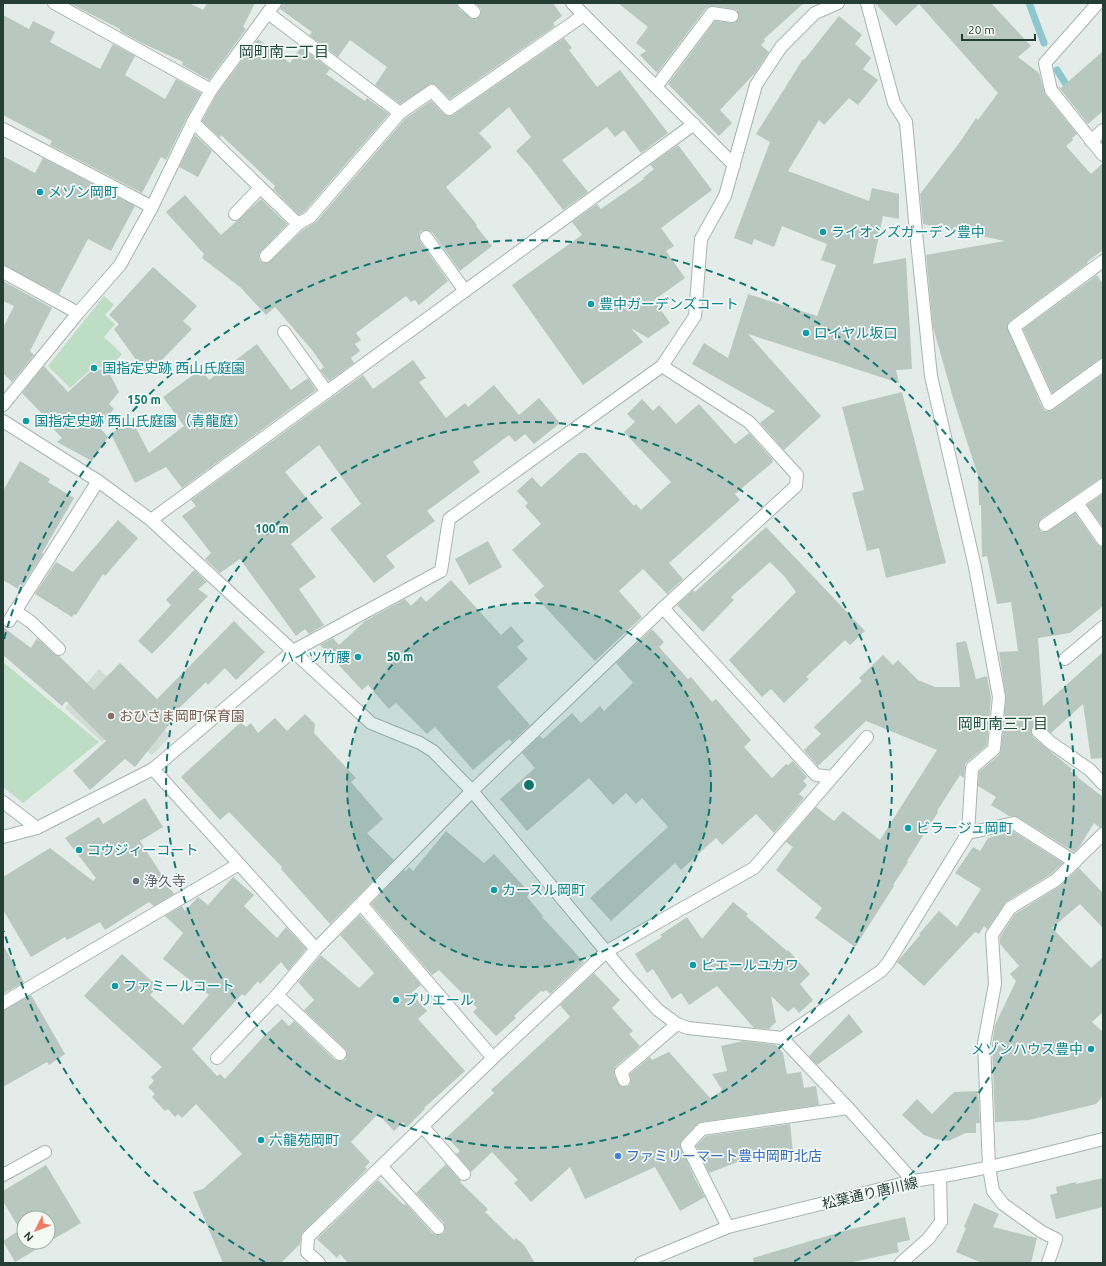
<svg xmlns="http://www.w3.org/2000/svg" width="1106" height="1266" font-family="Ubuntu,'Noto Sans JP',sans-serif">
<rect width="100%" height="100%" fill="#e3ece8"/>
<path fill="#d2dcd7" d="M99 669 171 736 152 755 118 726 102 742 65 708Z"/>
<g fill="#bdddc5">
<path d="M104 296 114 305 105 315 115 324 104 337 122 354 112 365 96 368 89 371 70 388 48 366Z"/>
<path d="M3 662 99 742 23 803 3 787Z"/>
</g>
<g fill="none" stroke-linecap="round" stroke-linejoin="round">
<g stroke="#8ec7cf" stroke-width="7">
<path d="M1029 3 1044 43"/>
<path d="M1057 70 1071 92"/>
</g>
</g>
<g fill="#b9c7c1" fill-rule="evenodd">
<path d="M69 3H189L203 10 207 3H255L243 27 246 29 209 80 182 65 183 62 142 43 120 31V29Z"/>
<path d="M282 3H457L459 9 473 19 479 17 481 13V9L475 3H553L562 16 553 23 555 26 450 99 437 86 431 84 400 104 375 85 387 67 350 40 338 57 309 35 312 32 280 9Z"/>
<path d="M618 3H804L764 39 765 41 761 45 769 52 755 73 720 110 732 123 719 136 668 84 715 21 735 23 739 17 737 10 733 9 713 6 706 8 657 73 640 55 646 51 636 43 648 27Z"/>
<path d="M875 3H991L1031 46 1018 57 1039 73 1045 94 1077 134 1072 138 1073 140 1066 146 1091 174 1103 163V250L1087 262 1088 263 1010 321 1007 326 1042 407 1045 411H1050L1053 410 1103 374V478L1099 479 1041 519 1038 525 1041 532H1046L1075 513 1097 544 1103 547V606L1070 633 1038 638 1043 706 1103 652V758L1091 759 1083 704 1051 733 1039 724 1033 726 1031 730 1033 737 1072 769 1070 771 1078 776 1077 777 1103 797V827L1100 828 1094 823 1080 846 1074 852 1018 817 1009 816 991 805 996 797 978 786 979 772 999 755 1001 750 1006 698 999 652 1018 651 1011 602 997 604 987 556 982 557 981 505H979L978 476 953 398 933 327 926 255 1005 241 923 224 920 194 960 142 976 118 978 120 998 93 919 4 896 26Z"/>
<path d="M3 15 29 29 33 21 55 32 50 42 100 69 113 44 135 56 125 75 165 99 176 79 201 93 186 119 166 160 161 157 142 193 50 145 52 141 3 115Z"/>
<path d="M839 16 862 35 855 44 871 58 863 69 878 80 858 105 849 98 824 125 819 120 788 171 869 201 872 188 899 194V219L883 216 873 264 906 258 912 369 896 370 899 383 748 334 821 416 784 450 760 423 775 411 692 364 704 343 728 358 748 294 817 316 836 265 821 260 827 244 782 226 774 247 754 239 752 245 734 238 770 142 756 134 803 59 804 60Z"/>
<path d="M564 38 572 48 569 50 597 87 620 70 668 133 641 153 624 130 615 137 607 127 562 160 588 192 563 210 530 167 516 151 531 137 509 107 479 133 492 147 446 187 477 225 476 226 492 246 460 271 432 232 426 230 421 231 419 234 420 241 448 281 419 305 415 300 411 302 406 296 356 333 361 340 355 344 360 351 351 358 354 363 329 381 320 370 324 367 312 350 275 307 266 315 240 287 202 258 204 254 166 212 185 195 221 235 261 199 287 224 259 254V258L260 261 264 263H268L303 230 316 222 405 119 431 101 444 114 450 116 453 115Z"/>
<path d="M258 39 290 63 301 47 330 69 326 74 365 101 367 98 389 114 305 211 299 215 273 189 275 186 221 135 220 138 202 121 217 94Z"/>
<path d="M1103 51V111L1088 124 1058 86 1061 88Z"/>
<path d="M195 135 212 151 198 177 179 167Z"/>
<path d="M678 145 712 190 661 228 674 246 666 251 685 278 654 300 670 323 648 338 631 328 643 342 583 385 512 285 582 235 572 222 597 204 601 209 644 179 643 178 654 169 650 165Z"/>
<path d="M3 156 35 173 43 158 135 206 111 251 88 239 59 294 3 265Z"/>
<path d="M153 267 197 306 183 321 192 329 147 375 114 329 119 324 109 315Z"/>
<path d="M1097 275 1103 284V358L1099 359 1052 393 1023 329Z"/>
<path d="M3 281 52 308 30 351 34 355 12 382 3 373V328L14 306 3 301Z"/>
<path d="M257 344 291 390 308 378 316 390 182 488 166 467 135 483 111 434 127 422 130 426 134 424 149 453 184 426 163 397 201 369 209 380Z"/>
<path d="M413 360 426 378 419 382 446 418 465 403 468 407 494 385 519 415 539 398 560 423 534 444 525 434 515 442 509 435 473 462 480 472 427 511 435 521 386 556 395 567 374 583 330 529 361 504 319 445 285 472 323 518 291 544 316 577 299 589 324 625 309 634 305 629 296 636 240 559 220 573 205 559 211 553 182 516 196 506 191 500 363 375 373 389Z"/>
<path d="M44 366 68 392 90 372 107 368 119 392 109 404 114 409 98 426 108 437 92 461 57 442 62 438 47 422 49 421 22 393Z"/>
<path d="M902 392 946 563 886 578 879 548 867 551 852 493 864 490 842 407Z"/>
<path d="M642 399 653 411 659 405 676 424 699 404 735 444 749 433 773 460 772 461 773 462 735 494 740 500 669 563 683 579 667 594 643 569 619 591 642 617 595 661 534 595 544 586 512 550 541 524 525 506 528 503 517 491 532 477 541 487 579 453H586L634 506 636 504 641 510 671 482 624 432 635 422 627 414Z"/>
<path d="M20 461 50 479 48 482 74 498 42 553 43 554 22 586 20 584 18 589 3 580V491Z"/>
<path d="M1103 494V527L1087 505Z"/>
<path d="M118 520 138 538 105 576 103 574 76 615 74 614 72 617 35 594 56 562 73 572Z"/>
<path d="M766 527 865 631 850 645 845 640 806 677 809 679 784 703 771 689 762 697 729 660 796 592 785 577 770 562 731 597 734 600 703 632 677 605 693 590 695 592Z"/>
<path d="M488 541 502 567 469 585 455 559Z"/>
<path d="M194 570 207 582 198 589 208 596 152 654 138 641 171 605 166 600Z"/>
<path d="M451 580 501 635 511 626 524 641 517 647 528 659 497 687 530 725 512 742 509 739 473 770 435 727 427 734 396 703 389 709 368 685 362 690 320 645 333 638 339 645 365 621 405 599 411 606 421 596 426 602Z"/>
<path d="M234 621 265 652 236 680 225 668 208 685 206 682 173 714 175 717 135 767 125 759 90 790 73 771 106 741 66 701 62 706 3 655V627L31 648 37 638 54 654 59 656 94 690 120 663 157 699Z"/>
<path d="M652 629 664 642 659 647 688 679 691 677 712 702 716 699 751 740 744 747 772 778 786 764 788 765 793 761 807 777 803 781 807 785 799 794 804 798 774 833 756 814 722 845 716 838 681 870 675 863 611 921 590 898 668 827 642 798 636 804 626 793 613 805 589 778 527 831 500 799 535 768 522 753 540 736 543 739 572 713 581 723 600 706 604 711 633 683 616 663Z"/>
<path d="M966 641 976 679 987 676 991 697 987 745 965 764 964 778 960 775 937 811 938 812 907 861 908 862 893 885 894 886 855 947 815 918 822 908 776 870 793 847 786 842 816 807 834 821 843 811 880 840 937 750 866 721 818 766 804 750 821 734 814 727 862 681 859 678 883 655 893 665 898 660 918 680 935 687H960L956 643Z"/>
<path d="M305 714 315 724 314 733 356 778 351 782 383 819 367 833 394 860 330 924 281 869 282 867 229 812 220 820 181 777 241 722 246 727 251 723 258 733 275 718 287 731Z"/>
<path d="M145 798 163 827 140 841 174 894 154 906 149 902 105 930 100 922 67 940 65 937 31 957 3 910V877L50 848 93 881 96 878 65 838 99 817 103 824Z"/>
<path d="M446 831 484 863 494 854 530 893 527 897 543 916 542 917 584 962 550 994 546 990 543 992 541 991 514 1016 516 1018 496 1036 473 1012 477 1008 439 970 432 975 371 904 404 870 406 871 409 867 413 871Z"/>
<path d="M1013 831 1063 863 1051 874 1006 902 987 929 984 926 979 934 975 932 924 986 897 962 920 935 919 934 939 911 957 927 981 889 955 873 973 847 980 851 988 838Z"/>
<path d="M1079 868 1103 893V928L1080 904 1052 928 1091 968 1103 957V1012L1092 1022 1103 1032V1096L1096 1104 1029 1120 995 1122 992 1044 995 1025 1016 981 1010 974 1019 966 1000 944V937L1015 914 1060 886Z"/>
<path d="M233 877 254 895 244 906 277 938 286 927 306 949 288 971 281 962 260 984 258 981 245 996 242 994 192 1049 217 1076 220 1074 225 1079 264 1036 282 1019 289 1026 294 1021 335 1060 342 1061 346 1059 347 1052 345 1049 304 1010 314 1000 298 982 321 955 359 988 374 973 340 935 360 915 421 985 411 993 427 1011 418 1019 465 1071 424 1108 425 1109 407 1127 403 1122 394 1131 378 1114 351 1142 370 1162 365 1167 367 1169 303 1232 301 1236 300 1244 281 1263H223L193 1192 203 1189 242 1154 196 1104 182 1118 178 1114 175 1117 168 1109 165 1111 152 1097 155 1094 148 1087 154 1081 151 1077 162 1067 84 996 122 954 158 987 150 995 183 1025 209 995 163 959 183 933 165 916 182 906 185 911 198 897 208 905Z"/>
<path d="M733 902 748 914 746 916 787 951 788 950 810 974 800 984 813 1000 799 1013 794 1007 788 1012 771 996 776 1022 769 1029 754 1028 717 986 689 1005 681 993 672 999 653 969 647 973 635 954 662 937 660 935 687 917 702 939Z"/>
<path d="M3 945 24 982 3 994Z"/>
<path d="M594 973 620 1000 612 1008 633 1031 629 1034 640 1046 616 1066 614 1070V1075L620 1086 626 1087 630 1085 631 1081 630 1074 650 1057 652 1060 669 1052 711 1099 722 1090 712 1074 727 1071 721 1046 743 1041 776 1045 783 1053 787 1074 801 1072 804 1088 816 1086 819 1105 701 1122 697 1124 682 1140 680 1144 695 1179 705 1197 680 1211 655 1167 585 1199 570 1167 531 1202 514 1183 518 1180 492 1152 471 1172 456 1154 460 1151 447 1137 494 1093 491 1090 570 1017 560 1005Z"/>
<path d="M31 995 65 1054 49 1065 47 1062 3 1087V1010Z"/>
<path d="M849 1014 863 1032 817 1065 809 1056Z"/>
<path d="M978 1091 980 1123H976V1133H966L948 1141 935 1139 924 1135 902 1115 917 1099 932 1114 954 1092Z"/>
<path d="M790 1124 793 1152 748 1158 709 1173 696 1146 706 1136Z"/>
<path d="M446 1164 461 1181 460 1182 488 1209 485 1212 514 1240 516 1238 524 1245 535 1263H348L340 1254 337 1258 317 1239 378 1180 404 1205 406 1204 432 1233 436 1235 443 1234 445 1230 444 1223 416 1193Z"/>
<path d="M46 1165 81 1223 15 1262 3 1241 20 1230 3 1201V1191ZM24 1218H48V1242H24Z"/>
<path d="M1103 1178V1207L1056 1219 1050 1195 1057 1193 1056 1187 1076 1182V1184Z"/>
<path d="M974 1203 999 1214 993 1227 1037 1238 1031 1263H982L956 1252 966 1228 964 1227Z"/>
<path d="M905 1217 910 1240 897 1243 899 1252 849 1263H754L753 1258 851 1229Z"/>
</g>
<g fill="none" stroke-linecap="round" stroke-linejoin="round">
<defs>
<g id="minor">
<path d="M54 3 211 90"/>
<path d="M464 3 474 12"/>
<path d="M572 3 734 165"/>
<path d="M1098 3 1045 63 1051 90 1103 155"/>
<path d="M656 87 712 13 732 16"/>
<path d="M400 113 432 91 449 109 584 15"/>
<path d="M193 122 298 224 310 217 400 113 268 13"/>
<path d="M3 129 152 207"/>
<path d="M1091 141 1103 130"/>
<path d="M235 214 260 188"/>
<path d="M426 237 465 291"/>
<path d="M266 256 298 224"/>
<path d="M1103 261 1014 327 1049 404 1103 365"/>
<path d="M3 272 78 313"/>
<path d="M284 332 327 392"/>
<path d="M3 405 78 313 120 265 152 207 193 122 211 90 275 3"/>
<path d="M3 421 98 481 151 520 371 723 420 743 433 751 472 791 625 974 658 1010 677 1024 688 1028 782 1038 848 1108 913 1181"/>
<path d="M1077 503 1103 540"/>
<path d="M151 520 694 124"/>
<path d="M1045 525 1103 485"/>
<path d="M663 608 816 775 832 777"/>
<path d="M15 611 31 622 59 649"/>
<path d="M9 621 98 481"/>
<path d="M1065 659 1103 627"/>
<path d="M1038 731 1050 742 1090 770 1103 784"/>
<path d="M153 769 316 949"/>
<path d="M3 802 37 828"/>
<path d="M968 833 1014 823 1075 862"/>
<path d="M3 837 37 828 153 769 293 651 441 571 449 519 662 366 695 316 701 239 725 196 756 85 781 47 815 13 838 3"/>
<path d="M361 904 493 1058"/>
<path d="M277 995 340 1054"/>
<path d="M3 1003 239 864"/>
<path d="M782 1038 881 971 888 963 968 833 972 768 994 749 999 697 975 567 931 376 916 232 906 122 894 103 867 3"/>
<path d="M217 1058 277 995 316 949 472 791 663 608 796 486 797 475 749 422 662 366"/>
<path d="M624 1080 621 1072 677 1024"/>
<path d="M423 1127 464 1174"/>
<path d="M382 1167 438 1228"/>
<path d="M3 1175 45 1152"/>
<path d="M728 1227 687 1145 702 1129 848 1108"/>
<path d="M319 1263 307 1252 308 1237 493 1058 607 951 754 868 867 737"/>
<path d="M901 1263 928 1239 941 1222 940 1177"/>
<path d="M1048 1263 1056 1239 1042 1232 1003 1204 993 1191 989 1167 984 1043 995 984 992 935 1010 908 1056 880 1103 834"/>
</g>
<path id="tertiary" d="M641 1263 728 1227 913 1181C977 1172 1040 1155 1103 1139"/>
</defs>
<use href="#minor" stroke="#a6b4af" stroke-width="14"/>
<use href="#tertiary" stroke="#a6b4af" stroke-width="14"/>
<use href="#minor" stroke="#fff" stroke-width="12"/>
<use href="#tertiary" stroke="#fff" stroke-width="12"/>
</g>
<circle cx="529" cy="785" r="182" fill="#0f766e" fill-opacity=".12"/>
<g fill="none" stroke="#0f766e" stroke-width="2" stroke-dasharray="7 5">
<circle cx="529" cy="785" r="182"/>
<circle cx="529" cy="785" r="363"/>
<path d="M265 1262A545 545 0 0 1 4 931M4 639A545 545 0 1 1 793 1262"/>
</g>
<g fill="#0f9aa8" stroke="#f4f9f6" stroke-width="1.5">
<circle cx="40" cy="192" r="4"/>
<circle cx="823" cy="232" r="4"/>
<circle cx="591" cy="304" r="4"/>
<circle cx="806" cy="333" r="4"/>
<circle cx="94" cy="368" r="4"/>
<circle cx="26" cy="421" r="4"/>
<circle cx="358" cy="657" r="4"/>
<circle cx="908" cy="828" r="4"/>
<circle cx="79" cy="850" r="4"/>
<circle cx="494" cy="890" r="4"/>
<circle cx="693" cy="965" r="4"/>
<circle cx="115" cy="986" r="4"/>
<circle cx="396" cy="1000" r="4"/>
<circle cx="1091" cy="1049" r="4"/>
<circle cx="261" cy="1140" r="4"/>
</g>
<circle fill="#8d6e63" stroke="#f4f9f6" stroke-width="1.5" cx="111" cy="716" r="4"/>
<circle fill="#6b7280" stroke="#f4f9f6" stroke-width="1.5" cx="136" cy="881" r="4"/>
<circle fill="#3f7fe0" stroke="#f4f9f6" stroke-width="1.5" cx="618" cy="1156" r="4"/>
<g text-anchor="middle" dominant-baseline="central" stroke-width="3.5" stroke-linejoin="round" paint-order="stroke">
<g font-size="14" fill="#0d838f" stroke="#f4f9f6" text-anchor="start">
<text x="48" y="192">メゾン岡町</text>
<text x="831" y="232">ライオンズガーデン豊中</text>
<text x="599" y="304">豊中ガーデンズコート</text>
<text x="814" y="333">ロイヤル坂口</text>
<text x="102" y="368">国指定史跡 西山氏庭園</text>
<text x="34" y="421">国指定史跡 西山氏庭園（青龍庭）</text>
<text x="350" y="657" text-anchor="end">ハイツ竹腰</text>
<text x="916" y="828">ビラージュ岡町</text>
<text x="87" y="850">コウジィーコート</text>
<text x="502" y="890">カースル岡町</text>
<text x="701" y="965">ピエールユカワ</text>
<text x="123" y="986">ファミールコート</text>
<text x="404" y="1000">プリエール</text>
<text x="1083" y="1049" text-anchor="end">メゾンハウス豊中</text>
<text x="269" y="1140">六龍苑岡町</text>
</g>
<g font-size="14" fill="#785e54" stroke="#f4f9f6" text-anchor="start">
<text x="119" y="716">おひさま岡町保育園</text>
</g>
<g font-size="14" fill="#5b616d" stroke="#f4f9f6" text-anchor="start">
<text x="144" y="881">浄久寺</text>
</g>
<g font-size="14" fill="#366cbe" stroke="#f4f9f6" text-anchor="start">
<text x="626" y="1156">ファミリーマート豊中岡町北店</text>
</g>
<g font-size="14" fill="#243d35" stroke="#f4f9f6">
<text transform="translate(870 1193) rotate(-13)">松葉通り唐川線</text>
</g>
<g font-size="15" fill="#204f42" stroke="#f4f9f6">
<text x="284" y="51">岡町南二丁目</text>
<text x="1003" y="723">岡町南三丁目</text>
</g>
</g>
<circle cx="529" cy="785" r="6" fill="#0f766e" stroke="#f4f9f6" stroke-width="2"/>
<g font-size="12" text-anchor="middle" font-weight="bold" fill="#0f766e" stroke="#f4f9f6" stroke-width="3.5" stroke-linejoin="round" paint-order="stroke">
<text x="144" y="404">150 m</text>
<text x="272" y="533">100 m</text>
<text x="400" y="661">50 m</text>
</g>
<rect width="1106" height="1266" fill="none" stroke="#243d35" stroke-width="8"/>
<g transform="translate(36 1230) rotate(228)"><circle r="19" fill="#f4f9f6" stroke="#a1aea9"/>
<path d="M0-3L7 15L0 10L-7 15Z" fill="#ec7f62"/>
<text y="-6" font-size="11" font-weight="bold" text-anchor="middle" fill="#243d35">N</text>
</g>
<path d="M962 34v6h73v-6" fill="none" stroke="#243d35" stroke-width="2"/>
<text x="968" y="34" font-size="12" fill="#243d35" stroke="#f4f9f6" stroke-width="3" paint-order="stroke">20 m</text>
</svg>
